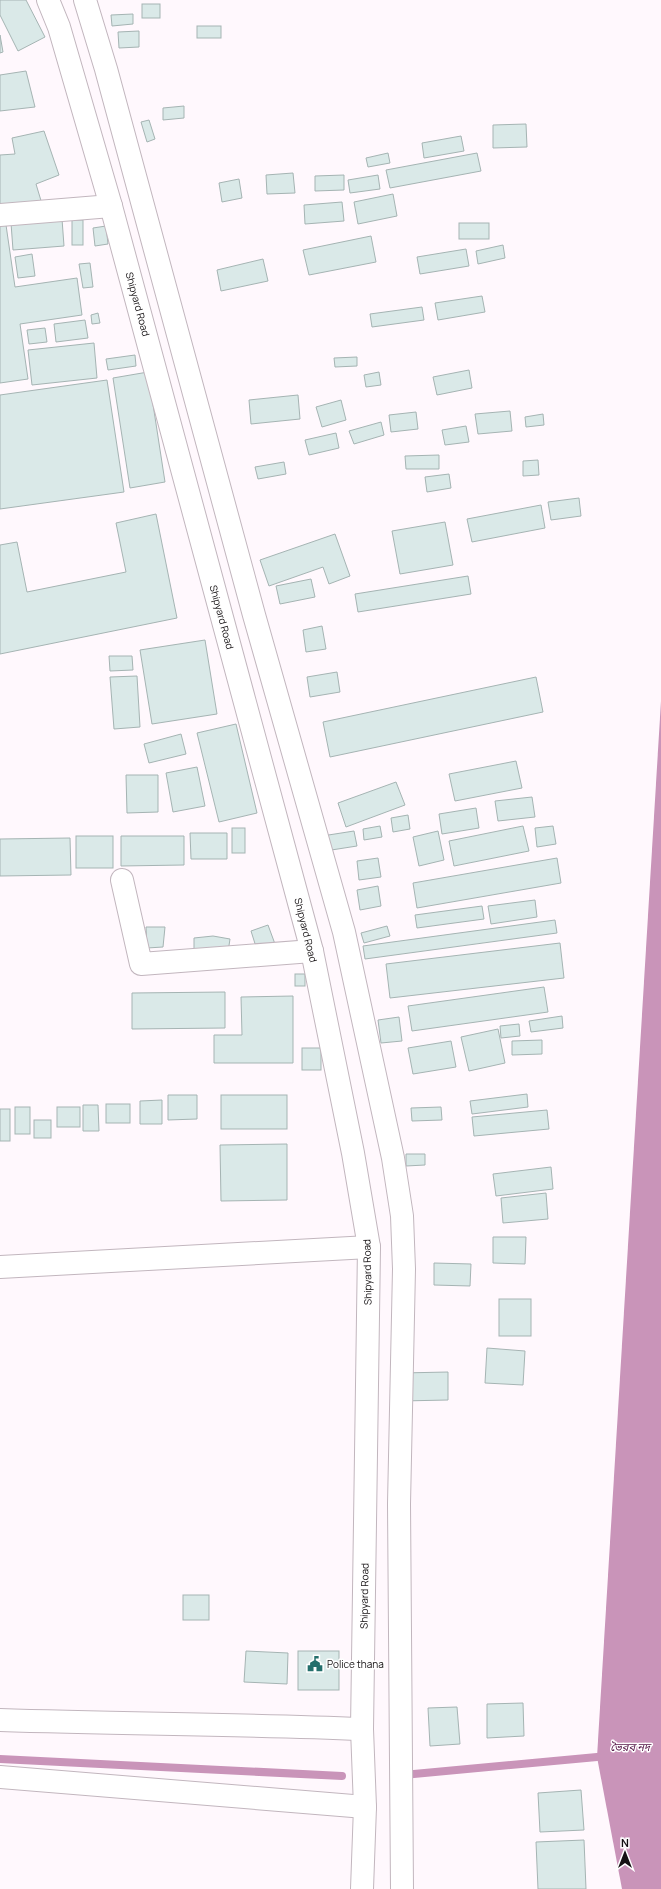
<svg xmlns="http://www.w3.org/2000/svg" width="661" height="1889" font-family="Manrope,'Noto Sans Bengali',sans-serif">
<rect width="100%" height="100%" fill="#fff8fd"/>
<path fill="#c994b9" d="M661 701V1889H622L597 1757Z"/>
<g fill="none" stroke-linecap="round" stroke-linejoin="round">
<g stroke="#c994b9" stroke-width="8">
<path d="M0 1759 342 1776"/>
<path d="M403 1775 597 1757"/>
</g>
</g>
<g fill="#dae9e8" stroke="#a5b4b3">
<path d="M0 0H26L45 37 18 51 0 15Z"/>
<rect x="142" y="4" width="18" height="14"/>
<path d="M133 14V24L112 26 111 15Z"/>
<rect x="197" y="26" width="24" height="12"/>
<path d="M139 31V47L119 48 118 32Z"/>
<path d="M0 35 3 52 0 53Z"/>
<path d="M26 71 35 107 0 111V75Z"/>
<path d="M184 106V118L163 120V108Z"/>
<path d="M149 120 155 139 147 142 141 122Z"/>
<path d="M526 124 527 147 493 148V125Z"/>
<path d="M44 131 59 175 36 184 42 204 0 206V155L15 154 12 138Z"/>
<path d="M461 136 464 151 424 158 422 143Z"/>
<path d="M388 153 390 163 368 167 366 158Z"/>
<path d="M477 153 481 171 390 188 386 170Z"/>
<path d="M293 173 295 193 267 194 266 175Z"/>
<path d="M344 175V190L315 191V176Z"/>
<path d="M378 175 380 189 350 193 348 180Z"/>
<path d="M239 179 242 198 222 202 219 183Z"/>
<path d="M393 194 397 216 358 224 354 202Z"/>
<path d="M342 202 344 221 305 224 304 205Z"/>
<path d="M62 219 64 246 13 250 11 223Z"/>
<rect x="72" y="220" width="11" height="25"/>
<rect x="459" y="223" width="30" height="16"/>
<path d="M0 225H6L15 287 77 278 82 315 20 324 28 379 0 383Z"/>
<path d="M106 226 108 244 95 246 93 228Z"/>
<path d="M371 236 376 262 309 275 303 250Z"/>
<path d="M503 245 505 258 478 264 476 251Z"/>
<path d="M466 249 469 266 420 274 417 257Z"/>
<path d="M32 254 35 276 18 278 15 257Z"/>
<path d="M263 259 268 281 221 291 217 270Z"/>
<path d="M90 263 93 287 83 288 79 264Z"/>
<path d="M482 296 485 312 438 320 435 303Z"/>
<path d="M422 307 424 320 372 327 370 314Z"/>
<path d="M98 313 100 323 92 324 91 315Z"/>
<path d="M85 320 88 338 56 342 54 324Z"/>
<path d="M45 328 47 342 29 344 27 330Z"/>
<path d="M94 343 97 378 32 385 28 350Z"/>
<path d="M135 355 136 366 108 370 106 359Z"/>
<path d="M357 357V366L335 367 334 358Z"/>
<path d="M469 370 472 388 437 395 433 377Z"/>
<path d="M148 372 165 482 130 488 113 378Z"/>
<path d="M379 372 381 385 366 387 364 375Z"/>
<path d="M107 380 124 492 0 509V395Z"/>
<path d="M298 395 300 419 251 424 249 400Z"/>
<path d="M341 400 346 420 322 427 316 407Z"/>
<path d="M510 411 512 431 478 434 475 414Z"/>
<path d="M416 412 418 429 391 432 389 415Z"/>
<path d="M543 414 544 425 526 427 525 417Z"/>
<path d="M381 422 384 435 354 444 349 431Z"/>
<path d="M466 426 469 442 445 445 442 430Z"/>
<path d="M336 433 339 448 309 455 305 440Z"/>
<path d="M439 455V469H406L405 456Z"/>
<path d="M538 460 539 475 523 476V461Z"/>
<path d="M284 462 286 474 258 479 255 467Z"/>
<path d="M449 474 451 488 427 492 425 477Z"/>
<path d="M579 498 581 516 551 520 548 502Z"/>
<path d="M541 505 545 528 472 542 467 519Z"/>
<path d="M156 514 177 618 0 654V545L17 542 27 592 126 572 116 523Z"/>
<path d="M445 522 453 565 400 574 392 531Z"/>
<path d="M335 534 350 576 329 584 323 567 269 586 260 560Z"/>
<path d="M468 576 471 594 358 612 355 594Z"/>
<path d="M311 579 315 597 280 604 276 586Z"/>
<path d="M322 626 326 649 306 652 303 630Z"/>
<path d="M205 640 217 714 152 724 140 650Z"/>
<path d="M109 656H132L133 670 110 671Z"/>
<path d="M337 672 340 692 310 697 307 677Z"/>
<path d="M137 676 140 727 114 729 110 677Z"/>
<path d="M536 677 543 712 330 757 323 722Z"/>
<path d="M236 724 257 813 219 822 197 733Z"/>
<path d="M181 734 186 754 149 763 144 744Z"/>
<path d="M516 761 522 788 455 801 449 774Z"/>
<path d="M197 767 205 806 173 812 166 773Z"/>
<path d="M126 775H158V812L127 813Z"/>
<path d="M396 782 405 805 346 827 338 803Z"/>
<path d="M532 797 535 817 498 821 495 801Z"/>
<path d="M476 808 479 828 442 834 439 814Z"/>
<path d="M408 815 410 829 393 832 391 818Z"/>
<path d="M380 826 382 837 364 840 363 829Z"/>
<path d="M523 826 529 851 454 866 449 841Z"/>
<path d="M553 826 556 844 537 847 535 828Z"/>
<rect x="232" y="828" width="13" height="25"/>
<path d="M354 831 357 846 325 851 322 836Z"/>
<path d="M438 831 444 860 419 866 413 837Z"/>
<path d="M190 833H227V859H191Z"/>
<rect x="76" y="836" width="37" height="32"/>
<path d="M121 836H184V865L121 866Z"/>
<path d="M70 838 71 875 0 876V839Z"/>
<path d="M378 858 381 877 359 880 357 861Z"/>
<path d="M557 858 561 883 417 908 413 883Z"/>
<path d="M378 886 381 906 360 910 357 890Z"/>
<path d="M535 900 537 917 491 924 488 906Z"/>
<path d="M482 906 484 919 417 928 415 915Z"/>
<path d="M555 920 557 933 365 959 363 946Z"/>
<path d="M268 925 275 944 257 950 251 931Z"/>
<path d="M387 926 390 936 364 943 361 933Z"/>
<path d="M146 927H165L163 947 147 948Z"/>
<path d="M213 936 230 939 228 952 194 950V938Z"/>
<path d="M560 943 564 978 390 998 386 964Z"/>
<rect x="295" y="974" width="10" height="12"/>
<path d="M544 987 548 1012 412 1031 408 1006Z"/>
<path d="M225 992V1028L132 1029V993Z"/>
<path d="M293 996V1063H214V1035H242L241 997Z"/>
<path d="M562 1016 563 1028 531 1032 529 1021Z"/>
<path d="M399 1017 402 1041 381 1043 378 1020Z"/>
<path d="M519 1024 520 1036 501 1038 500 1026Z"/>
<path d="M498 1029 505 1063 469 1071 461 1037Z"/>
<path d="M542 1040V1054L512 1055V1041Z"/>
<path d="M451 1041 456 1067 413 1074 408 1048Z"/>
<rect x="302" y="1048" width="19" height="22"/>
<path d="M527 1094 528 1107 472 1114 470 1101Z"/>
<path d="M168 1095H197V1119L168 1120Z"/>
<rect x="221" y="1095" width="66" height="34"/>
<path d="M162 1100V1124H140V1101Z"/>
<rect x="106" y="1104" width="24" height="19"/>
<path d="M83 1105H98L99 1131H83Z"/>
<rect x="15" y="1107" width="15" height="27"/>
<rect x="57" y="1107" width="23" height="20"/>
<path d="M441 1107 442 1120 412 1121 411 1108Z"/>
<rect x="0" y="1109" width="10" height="32"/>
<path d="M547 1110 549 1129 474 1136 472 1117Z"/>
<rect x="34" y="1120" width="17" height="18"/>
<path d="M287 1144V1200L221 1201 220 1145Z"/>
<path d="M406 1154H425V1165L406 1166Z"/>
<path d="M551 1167 553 1189 496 1196 493 1174Z"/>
<path d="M546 1193 548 1219 503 1223 501 1198Z"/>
<path d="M493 1237H526L525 1264 493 1263Z"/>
<path d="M434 1263 471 1264 470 1286 434 1285Z"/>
<rect x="499" y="1299" width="32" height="37"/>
<path d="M487 1348 525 1351 523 1385 485 1383Z"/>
<path d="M448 1372V1400L401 1401V1373Z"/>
<rect x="183" y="1595" width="26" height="25"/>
<path d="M246 1651 288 1653 287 1684 244 1682Z"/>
<rect x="298" y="1651" width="41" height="39"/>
<path d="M523 1703 524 1736 487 1738V1704Z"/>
<path d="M457 1707 460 1744 430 1746 428 1708Z"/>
<path d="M581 1790 584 1830 540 1832 538 1793Z"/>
<path d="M584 1840 586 1889H538L536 1842Z"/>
</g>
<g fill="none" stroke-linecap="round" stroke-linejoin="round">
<defs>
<g id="street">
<path d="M0 215 111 206"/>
<path d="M122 880 141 964 312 951"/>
<path d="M0 1267 369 1247"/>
<path d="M0 1720C121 1724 242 1724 362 1729"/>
<path d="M0 1777 365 1807"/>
</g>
<g id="primary">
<path d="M48 0 59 27 111 206 312 951 353 1153 369 1247 362 1729 365 1807 362 1889"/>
<path d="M85 0 106 69 254 615 344 932 393 1158 402 1216 404 1269 399 1504 402 1889"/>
</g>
</defs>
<use href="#street" stroke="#c2b6be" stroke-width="24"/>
<use href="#primary" stroke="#c2b6be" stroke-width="24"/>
<use href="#street" stroke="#fff" stroke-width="22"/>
<use href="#primary" stroke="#fff" stroke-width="22"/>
</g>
<defs>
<symbol id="civic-bare" viewBox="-9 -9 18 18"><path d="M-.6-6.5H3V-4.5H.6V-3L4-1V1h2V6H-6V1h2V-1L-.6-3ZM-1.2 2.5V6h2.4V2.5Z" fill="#246f6c" stroke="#fff" stroke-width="2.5" paint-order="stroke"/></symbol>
</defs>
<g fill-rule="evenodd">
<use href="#civic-bare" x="304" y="1653" width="22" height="22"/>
</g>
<g text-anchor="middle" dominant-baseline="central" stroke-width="3" stroke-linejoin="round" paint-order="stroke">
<g font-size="10" fill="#151113" stroke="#fff">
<text transform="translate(138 304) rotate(75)">Shipyard Road</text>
<text transform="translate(222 617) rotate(75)">Shipyard Road</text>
<text transform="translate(306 930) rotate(76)">Shipyard Road</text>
<text transform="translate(367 1272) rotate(-91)">Shipyard Road</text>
<text transform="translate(364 1596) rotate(-89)">Shipyard Road</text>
</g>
<g font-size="10" fill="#151113" stroke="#fff" text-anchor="start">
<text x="327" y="1664">Police thana</text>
</g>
<g font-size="11" font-style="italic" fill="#531445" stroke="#fff">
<text x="630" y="1746">ভৈরব নদ</text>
</g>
</g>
<g transform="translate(625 1853)" stroke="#ffffff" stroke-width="3" paint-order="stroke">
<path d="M0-3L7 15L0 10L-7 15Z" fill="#151113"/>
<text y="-6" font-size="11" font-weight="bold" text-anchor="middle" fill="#151113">N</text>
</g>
</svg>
